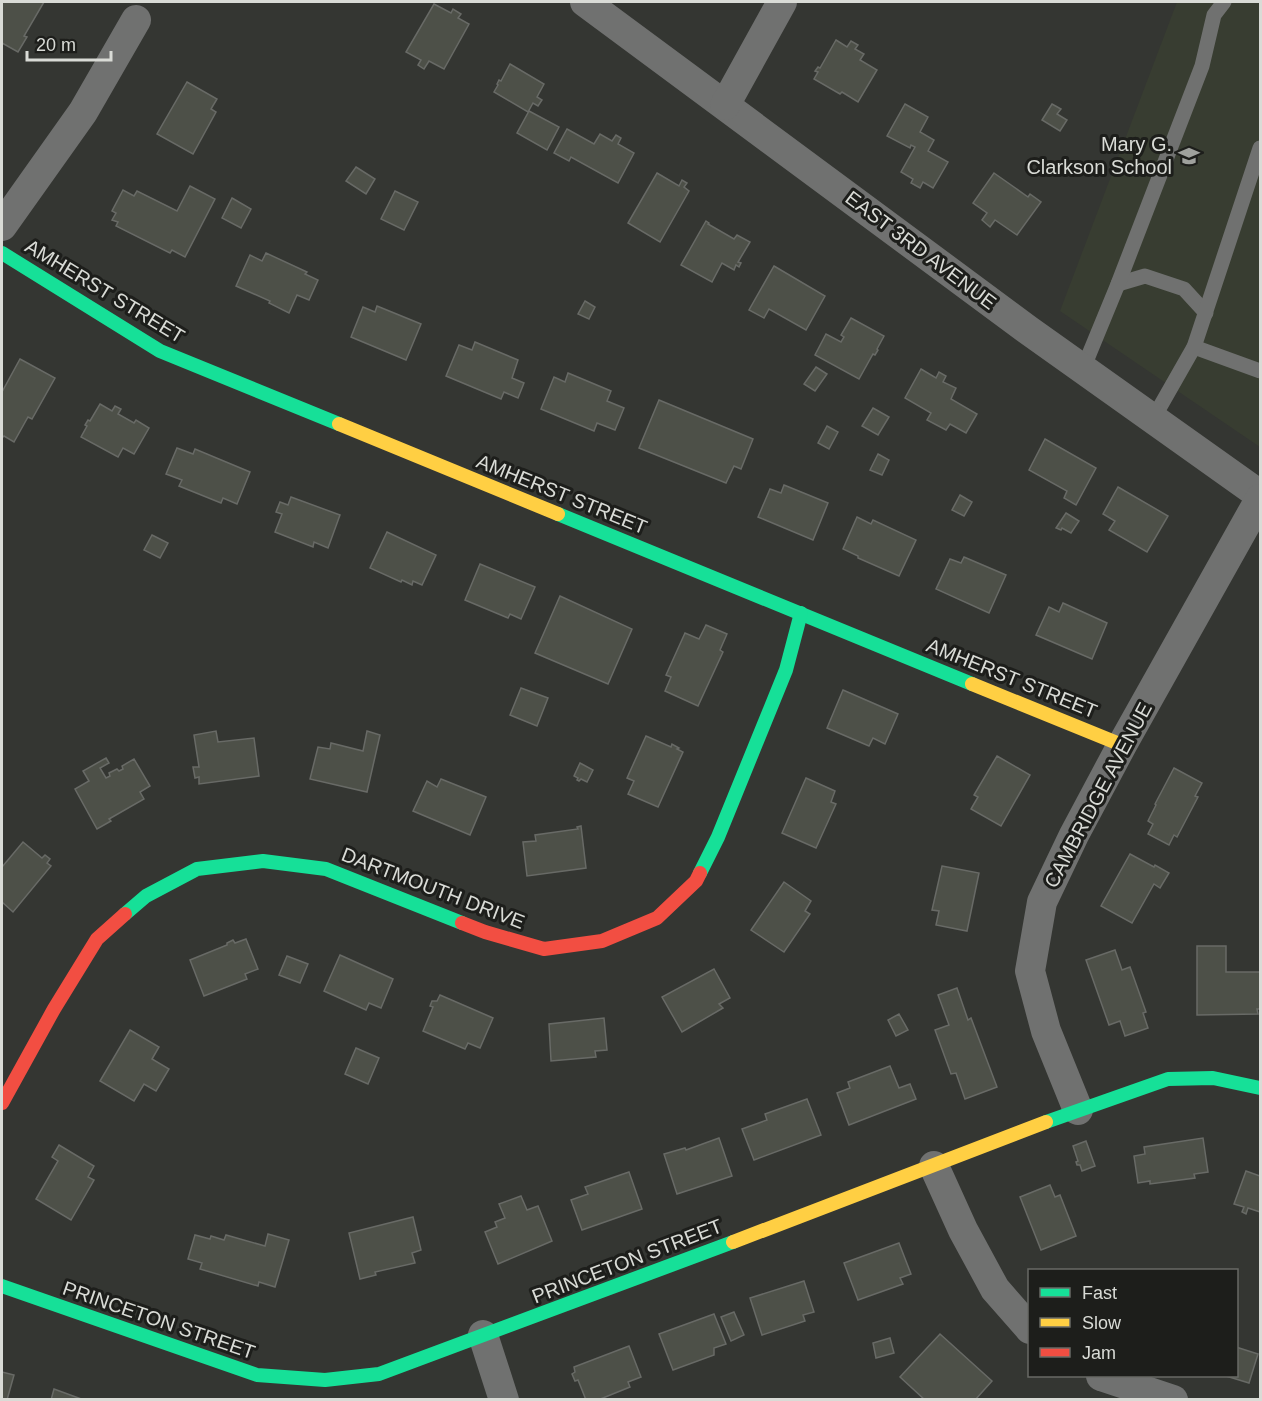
<svg xmlns="http://www.w3.org/2000/svg" width="1262" height="1401" font-family="Arial,sans-serif">
<rect width="100%" height="100%" fill="#343632"/>
<path fill="#383d31" d="M1177 2H1260V447L1060 311Z"/>
<g fill="#4d5048" stroke="#686a66" stroke-width="1.5">
<path d="M2 2H44L24 36 27 37 18 52 2 43Z"/>
<path d="M434 4 451 13 453 9 461 14 458 18 469 24 444 69 429 61 424 69 418 65 421 60 406 52Z"/>
<path d="M836 40 847 47 851 41 858 45 855 49 864 54 860 60 877 70 858 102 842 92 840 94 814 79 818 72 815 71 818 67 820 68Z"/>
<path d="M510 64 544 84 537 97 542 100 538 106 533 103 528 112 494 92 498 85 497 84 499 80 501 81Z"/>
<path d="M187 82 217 99 211 109 216 112 193 154 157 134Z"/>
<path d="M905 104 928 117 920 132 934 140 928 151 948 162 933 188 923 182 920 188 911 183 913 179 901 172 915 147 911 145 910 148 887 136Z"/>
<path d="M1052 104 1061 109 1057 114 1067 120 1060 131 1042 120Z"/>
<path d="M529 111 559 127 547 150 517 133Z"/>
<path d="M567 129 594 144 600 134 612 141 616 135 621 138 618 144 634 153 618 183 571 157 569 161 554 153Z"/>
<path d="M356 167 375 179 366 194 346 181Z"/>
<path d="M657 173 679 186 682 180 687 183 684 187 689 191 660 242 628 223Z"/>
<path d="M994 173 1028 197 1030 194 1041 202 1017 235 995 220 990 227 982 220 987 213 973 203Z"/>
<path d="M190 186 215 199 185 257 172 250 170 253 116 226 118 222 112 220 116 213 112 211 123 190 134 196 137 191 177 211Z"/>
<path d="M395 191 418 202 404 230 381 219Z"/>
<path d="M232 198 251 209 241 228 222 218Z"/>
<path d="M706 221 709 223 708 224 734 239 737 235 750 242 738 262 741 263 739 267 736 265 734 270 722 263 712 282 681 265Z"/>
<path d="M266 253 307 272 305 274 318 280 309 300 297 295 289 313 269 303 270 301 236 286 250 255 262 261Z"/>
<path d="M774 266 825 296 806 330 769 309 764 318 749 310Z"/>
<path d="M585 301 595 307 589 319 578 314Z"/>
<path d="M377 306 421 324 406 360 351 337 363 307 375 312Z"/>
<path d="M851 318 884 336 877 349 878 350 875 355 873 354 859 379 815 355 826 334 841 342 844 337 841 335Z"/>
<path d="M475 342 518 360 512 378 524 383 518 398 504 392 501 399 446 376 459 345 472 350Z"/>
<path d="M20 359 55 378 32 419 28 417 14 442 4 436 2 438V392Z"/>
<path d="M816 367 827 374 815 391 804 384Z"/>
<path d="M921 369 936 378 939 372 946 376 943 382 956 388 951 399 977 414 966 433 950 424 946 430 927 420 931 413 905 398Z"/>
<path d="M568 373 611 391 607 401 624 408 615 430 597 423 594 431 541 409 554 377 565 382Z"/>
<path d="M659 400 753 439 741 469 734 466 726 483 639 448Z"/>
<path d="M100 404 112 411 115 406 121 409 118 414 134 423 136 420 149 428 134 454 123 448 118 457 81 437 87 426 85 425 88 420 90 421Z"/>
<path d="M873 408 889 417 878 435 862 426Z"/>
<path d="M827 426 838 432 829 449 818 443Z"/>
<path d="M1045 439 1096 468 1076 505 1064 498 1067 491 1029 470Z"/>
<path d="M177 448 193 454 195 449 250 472 237 504 223 498 221 503 179 486 182 480 166 474Z"/>
<path d="M878 454 889 460 882 475 870 470Z"/>
<path d="M784 485 828 503 813 540 758 517 770 489 781 493Z"/>
<path d="M1118 487 1168 516 1147 552 1109 530 1115 521 1103 514Z"/>
<path d="M960 495 972 502 964 516 952 510Z"/>
<path d="M291 497 340 515 328 548 314 542 313 547 275 532 282 514 276 512 280 502 288 505Z"/>
<path d="M1066 513 1079 521 1071 533 1062 528 1061 530 1056 528Z"/>
<path d="M857 517 871 524 873 520 916 540 899 576 858 558V556L843 549Z"/>
<path d="M387 532 436 555 422 585 413 581 412 585 402 580 401 582 370 568Z"/>
<path d="M152 535 168 543 160 558 144 550Z"/>
<path d="M964 557 1006 575 989 613 936 589 950 559 961 563Z"/>
<path d="M480 564 535 587 521 619 510 614 508 618 465 600Z"/>
<path d="M560 596 632 629 608 684 535 653Z"/>
<path d="M1063 603 1107 623 1092 659 1036 635 1049 607 1059 612Z"/>
<path d="M706 625 727 634 720 650 723 652 698 706 665 691 671 677 666 675 685 633 699 639Z"/>
<path d="M521 688 548 698 537 726 510 715Z"/>
<path d="M843 690 898 714 885 744 873 738 869 746 827 728Z"/>
<path d="M216 731 218 742 254 738 259 776 199 784V777L195 778 193 767H199L194 735Z"/>
<path d="M367 731 380 735 367 792 310 779 318 747 330 749 331 743 363 751Z"/>
<path d="M646 736 671 747 672 744 679 748 677 749 683 752 658 807 628 794 634 781 627 778Z"/>
<path d="M997 756 1030 775 1001 826 971 809 978 797 974 795Z"/>
<path d="M106 758 109 763 100 768 106 778 110 776 109 773 117 769 119 771 123 769 122 766 134 759 150 786 140 792 144 799 109 819 111 821 97 829 75 789 89 781 83 771Z"/>
<path d="M580 763 593 770 587 782 581 779 579 781 577 780 578 778 574 776Z"/>
<path d="M1174 768 1202 783 1195 796 1198 797 1177 837 1174 835 1169 845 1148 834 1153 824 1148 821 1156 805 1155 804Z"/>
<path d="M806 778 835 791 831 802 836 804 816 848 782 833Z"/>
<path d="M441 779 486 797 470 835 413 811 427 781 437 787Z"/>
<path d="M581 826 586 868 527 876 523 842 536 841 535 835 578 829 577 827Z"/>
<path d="M23 842 42 858 45 855 50 859 47 863 51 866 13 912 2 902V867Z"/>
<path d="M1130 854 1154 867 1155 865 1169 873 1160 888 1154 884 1132 923 1101 906Z"/>
<path d="M942 866 979 873 967 931 936 925 939 911 932 910Z"/>
<path d="M784 882 811 901 805 911 810 914 784 952 751 930Z"/>
<path d="M246 939 258 969 245 974 247 979 204 996 190 960 227 945V943L233 940 235 943Z"/>
<path d="M1197 946H1226V972H1260V1009H1257L1258 1014 1197 1015Z"/>
<path d="M1115 950 1122 970 1130 967 1146 1012 1143 1013 1148 1028 1125 1036 1120 1021 1109 1025 1086 960Z"/>
<path d="M340 955 393 979 381 1008 369 1003 366 1010 324 991Z"/>
<path d="M287 956 308 964 300 983 279 975Z"/>
<path d="M714 969 730 998 719 1004 723 1008 682 1032 662 997Z"/>
<path d="M957 988 968 1020 971 1018 997 1087 965 1099 956 1073 951 1074 935 1030 949 1025 938 995Z"/>
<path d="M440 995 493 1018 480 1048 468 1043 465 1049 423 1031 433 1007 430 1006 432 1001H437Z"/>
<path d="M899 1014 908 1030 896 1036 888 1020Z"/>
<path d="M604 1018 607 1050 595 1051 596 1057 551 1061 549 1024Z"/>
<path d="M130 1030 159 1047 152 1059 169 1069 156 1091 144 1084 134 1101 100 1081Z"/>
<path d="M356 1048 379 1058 368 1084 345 1074Z"/>
<path d="M890 1066 899 1088 910 1084 916 1099 849 1125 837 1093 850 1088 848 1082Z"/>
<path d="M807 1099 821 1135 754 1160 742 1129 767 1120 765 1114Z"/>
<path d="M719 1138 732 1176 677 1194 664 1154 685 1148 686 1150Z"/>
<path d="M1203 1138 1208 1172 1194 1174 1195 1178 1150 1184V1181L1138 1183 1134 1156 1145 1154 1144 1147Z"/>
<path d="M1086 1141 1095 1166 1082 1171 1080 1165H1077L1076 1162 1078 1161 1073 1146Z"/>
<path d="M59 1145 94 1166 88 1177 94 1180 71 1220 36 1199 58 1161 52 1157Z"/>
<path d="M1246 1171 1260 1176V1212L1248 1208 1246 1214 1242 1212 1244 1207 1234 1204Z"/>
<path d="M629 1172 642 1209 582 1230 571 1200 588 1194 585 1187Z"/>
<path d="M1050 1185 1055 1197 1060 1195 1076 1236 1041 1250 1020 1197Z"/>
<path d="M521 1196 527 1210 538 1206 552 1241 498 1264 485 1232 497 1227 495 1222 505 1218 499 1204Z"/>
<path d="M413 1217 421 1250 412 1253 415 1263 375 1272 376 1275 360 1279 349 1233Z"/>
<path d="M268 1234 289 1240 275 1287 259 1282 258 1286 200 1269 202 1263 188 1259 195 1235 210 1239 211 1236 224 1240 226 1235 265 1246Z"/>
<path d="M899 1243 911 1274 900 1278 903 1284 858 1300 844 1263Z"/>
<path d="M804 1281 814 1312 803 1315 805 1321 762 1335 750 1298Z"/>
<path d="M734 1312 744 1335 731 1341 721 1317Z"/>
<path d="M714 1314 726 1344 714 1348V1355L673 1370 659 1334Z"/>
<path d="M940 1334 992 1381 975 1400H925L900 1377Z"/>
<path d="M890 1338 894 1353 876 1358 873 1343Z"/>
<path d="M629 1346 641 1377 628 1382 630 1387 598 1400H586L578 1380 575 1381 572 1374 575 1372 574 1367Z"/>
<path d="M1236 1347 1258 1354 1249 1383 1226 1376H1236Z"/>
<path d="M2 1372 14 1375 7 1400H2Z"/>
<path d="M54 1389 84 1400H51Z"/>
</g>
<g fill="none" stroke-linecap="round" stroke-linejoin="round">
<g stroke="#707170" stroke-width="15">
<path d="M1118 284 1145 276 1184 289 1206 313"/>
<path d="M1194 347 1260 371"/>
<path d="M1083 369 1118 284 1202 66 1214 15 1224 2"/>
<path d="M1153 419 1194 347 1260 148"/>
</g>
<g stroke="#707170" stroke-width="30">
<path d="M585 2 1028 330 1260 495"/>
<path d="M725 105 782 2"/>
<path d="M2 226 83 112 136 20"/>
<path d="M1078 1110 1046 1031 1030 971 1042 902 1074 835 1122 745 1260 499"/>
<path d="M934 1166 963 1230 995 1289 1030 1329"/>
<path d="M483 1335 504 1400"/>
<path d="M1101 1376 1173 1400"/>
</g>
<g stroke="#16e098" stroke-width="14">
<path d="M2 253 160 351 339 424"/>
<path d="M558 514 972 684"/>
<path d="M700 873 718 837 786 670 801 613"/>
<path d="M125 914 146 896 197 869 263 861 326 869 462 923"/>
<path d="M1046 1122 1168 1079 1213 1078 1260 1088"/>
<path d="M2 1286 257 1375 325 1380 379 1374 733 1242"/>
</g>
<g stroke="#ffcf43" stroke-width="14">
<path d="M339 424 558 514"/>
<path d="M972 684 1122 745"/>
<path d="M733 1242 1046 1122"/>
</g>
<g stroke="#f24e42" stroke-width="14">
<path d="M462 923 485 932 544 949 602 941 657 918 696 881 700 873"/>
<path d="M2 1103 54 1009 97 939 125 914"/>
</g>
</g>
<defs>
<symbol id="school-bare" viewBox="-9 -9 18 18"><path d="M0-5L7-2L0 1L-7-2ZM-4 1L0 2.5L4 1V4Q0 6-4 4Z" fill="#9fa19d" stroke="#1d1e1b" stroke-width="2.5" paint-order="stroke"/></symbol>
</defs>
<g fill-rule="evenodd">
<use href="#school-bare" x="1174" y="141" width="30" height="30"/>
</g>
<g text-anchor="middle" dominant-baseline="central" stroke-width="6" stroke-linejoin="round" paint-order="stroke">
<g font-size="20" fill="#d9dbd6" stroke="#1d1e1b" text-anchor="end">
<text x="1172" y="144">Mary G.<tspan x="1172" dy="23">Clarkson School</tspan></text>
</g>
<g font-size="20" fill="#d9dbd6" stroke="#1d1e1b">
<text transform="translate(921 250) rotate(37)">EAST 3RD AVENUE</text>
<text transform="translate(105 291) rotate(31)">AMHERST STREET</text>
<text transform="translate(562 494) rotate(22)">AMHERST STREET</text>
<text transform="translate(1012 678) rotate(22)">AMHERST STREET</text>
<text transform="translate(1098 795) rotate(-62)">CAMBRIDGE AVENUE</text>
<text transform="translate(433 888) rotate(21)">DARTMOUTH DRIVE</text>
<text transform="translate(627 1261) rotate(-21)">PRINCETON STREET</text>
<text transform="translate(159 1320) rotate(19)">PRINCETON STREET</text>
</g>
</g>
<rect width="1262" height="1401" fill="none" stroke="#d9dbd6" stroke-width="6"/>
<rect x="1028" y="1269" width="210" height="108" fill="#1d1e1b" stroke="#686a66" stroke-width="1.5"/>
<rect x="1040" y="1288" width="30" height="9" fill="#16e098" stroke="#686a66" stroke-width="1.5"/>
<text x="1082" y="1299" font-size="18" fill="#d9dbd6">Fast</text>
<rect x="1040" y="1318" width="30" height="9" fill="#ffcf43" stroke="#686a66" stroke-width="1.5"/>
<text x="1082" y="1329" font-size="18" fill="#d9dbd6">Slow</text>
<rect x="1040" y="1348" width="30" height="9" fill="#f24e42" stroke="#686a66" stroke-width="1.5"/>
<text x="1082" y="1359" font-size="18" fill="#d9dbd6">Jam</text>
<path d="M27 51v9h84v-9" fill="none" stroke="#d9dbd6" stroke-width="3"/>
<text x="36" y="51" font-size="18" fill="#d9dbd6" stroke="#1d1e1b" stroke-width="4.5" paint-order="stroke">20 m</text>
</svg>
